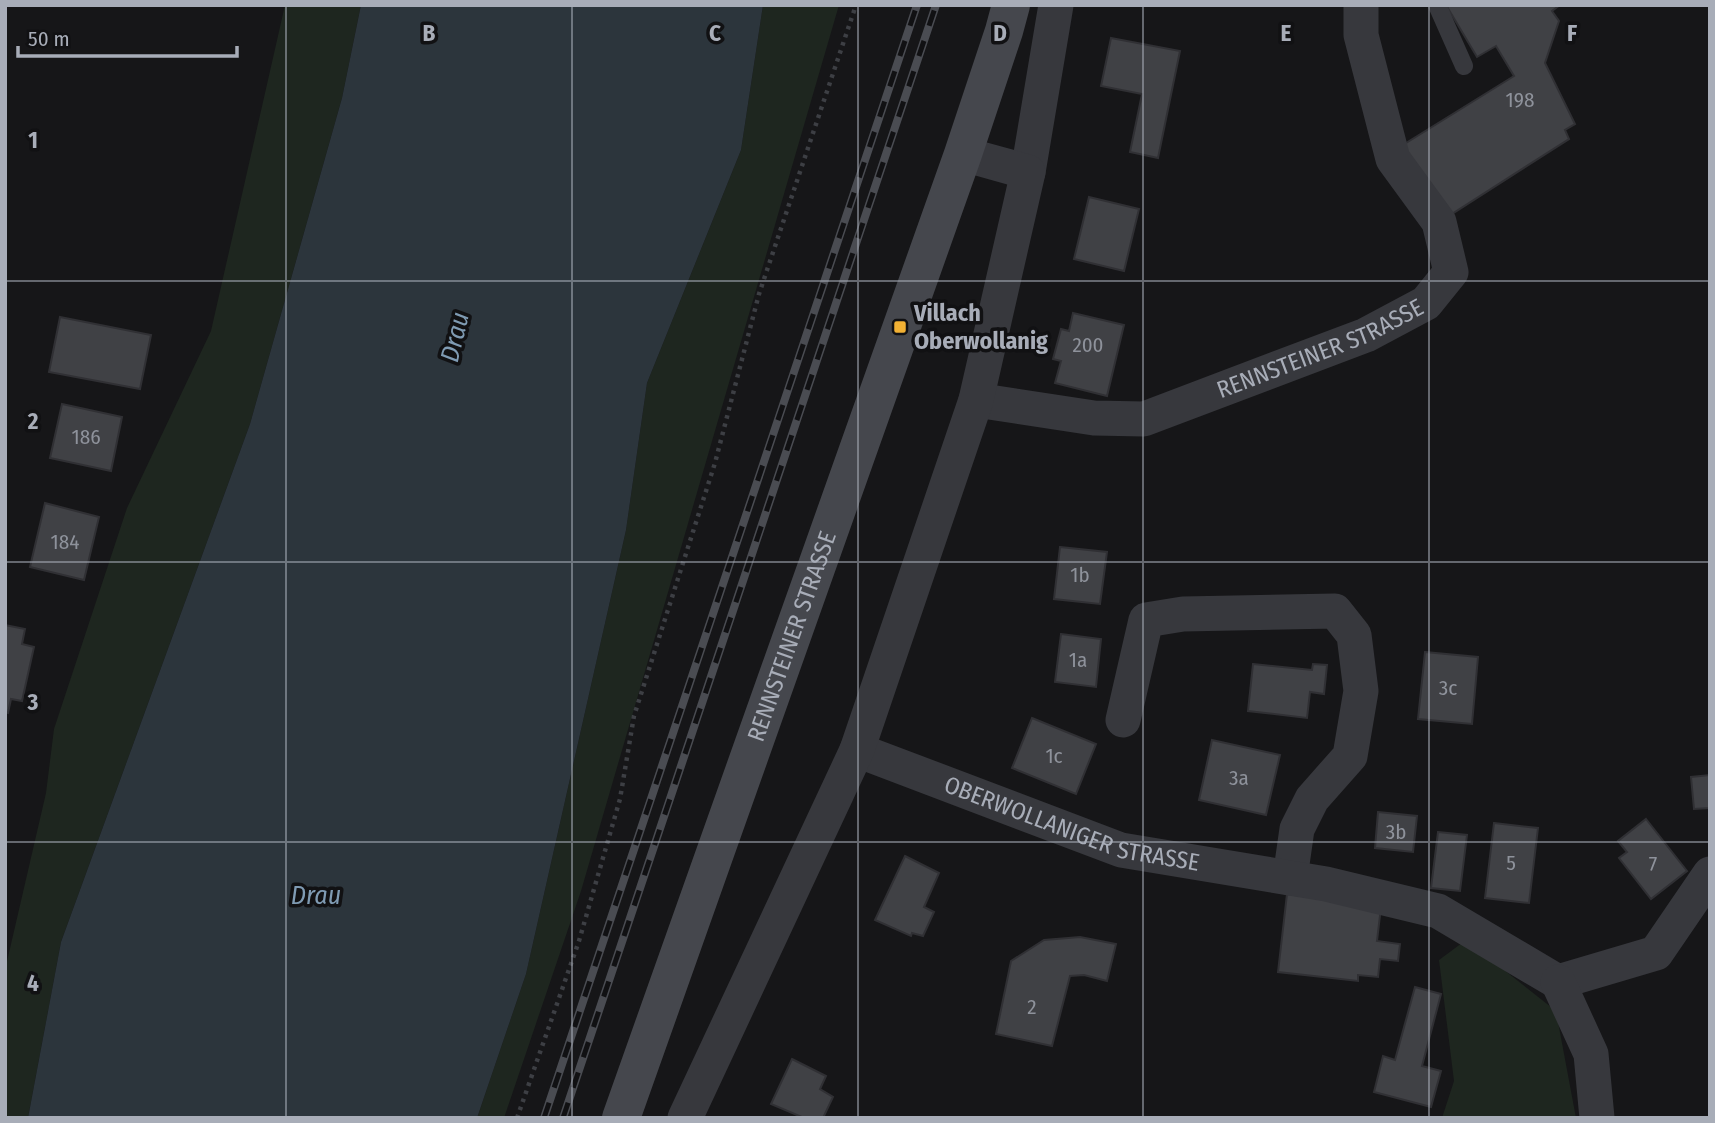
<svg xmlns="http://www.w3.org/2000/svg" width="1715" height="1123" font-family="'Fira Sans Condensed',sans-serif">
<rect width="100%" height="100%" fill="#161618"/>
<g fill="#1e261f">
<path d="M285 5H361L342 98 250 424 61 942 28 1118H5V970L46 793 54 729 127 508 211 331Z"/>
<path d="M763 5H839L581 891 504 1118H477L526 974 626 530 647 383 741 150Z"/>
<path d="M1466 940 1556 1011 1576 1118H1442L1454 1081 1439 960Z"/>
</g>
<path fill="#2c353c" d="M361 5H763L741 150 647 383 626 530 526 974 477 1118H28L61 942 250 424 342 98Z"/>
<g fill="#404145" stroke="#303034" stroke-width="2">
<path d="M1446 5H1560L1552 11 1559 21 1545 63 1575 124 1565 130 1569 139 1444 219 1398 148 1514 76 1496 46 1477 57Z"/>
<path d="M1111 38 1180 51 1158 158 1130 152 1142 94 1101 86Z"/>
<path d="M1089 197 1139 209 1124 271 1074 259Z"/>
<path d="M1073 313 1124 325 1107 396 1055 383 1061 361 1053 359 1061 329 1069 331Z"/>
<path d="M60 317 151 335 140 389 49 372Z"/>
<path d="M62 404 122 417 111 471 50 458Z"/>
<path d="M45 503 99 517 84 580 30 567Z"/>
<path d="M1060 547 1107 552 1100 604 1054 599Z"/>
<path d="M5 625 25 629 22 644 34 647 22 701 11 699 8 713 5 712Z"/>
<path d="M1061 634 1101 639 1096 687 1055 682Z"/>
<path d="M1425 652 1478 657 1472 724 1418 719Z"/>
<path d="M1253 664 1312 670 1313 664 1327 665 1324 694 1310 692 1307 718 1248 711Z"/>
<path d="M1032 718 1096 744 1076 794 1012 768Z"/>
<path d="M1212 740 1280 755 1266 815 1199 800Z"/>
<path d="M1710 775V808L1694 809 1691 777Z"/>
<path d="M1378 812 1417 816 1413 852 1375 848Z"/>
<path d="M1646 819 1687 871 1651 899 1619 858 1627 852 1618 841Z"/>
<path d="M1494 823 1538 828 1529 903 1485 898Z"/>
<path d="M1438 832 1467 835 1460 891 1431 888Z"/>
<path d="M905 856 939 873 924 907 934 912 923 936 912 933 911 936 875 920Z"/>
<path d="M1287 894 1381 907 1377 941 1400 944 1398 961 1380 959 1378 977 1358 975V981L1278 972Z"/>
<path d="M1080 937 1116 944 1107 981 1084 975 1070 976 1052 1046 996 1034 1011 961 1044 940Z"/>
<path d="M1415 987 1441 994 1422 1066 1441 1071 1431 1107 1374 1092 1383 1056 1395 1060Z"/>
<path d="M792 1059 826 1076 820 1089 833 1097 823 1118H804L771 1104Z"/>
</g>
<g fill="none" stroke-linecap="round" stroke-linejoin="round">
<path stroke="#3d3f44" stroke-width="4.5" stroke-dasharray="3.5 5" stroke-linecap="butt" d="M517 1118 579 941 620 799 634 716 715 463 759 294 856 5"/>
<path stroke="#37383d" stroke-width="18" d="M1437 5 1464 66"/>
<g stroke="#37383d" stroke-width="35">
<path d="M1028 172 1056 5"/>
<path id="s1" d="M976 400 1094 418 1144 419 1366 335 1426 303 1451 272 1439 222 1393 159 1361 35V5"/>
<path d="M1123 720 1146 620 1183 614 1335 611 1354 635 1361 691 1350 756 1312 799 1297 829 1290 878"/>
<path id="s2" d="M857 750 1121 850 1326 884 1438 911 1558 982 1656 953 1710 874"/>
<path d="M1558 982 1591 1054 1597 1118"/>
<path d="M685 1118 857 750 976 400 1028 172 963 154"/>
</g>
<path stroke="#45474d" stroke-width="38" id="s3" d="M621 1118 963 154 1004 31 1011 5"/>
<defs>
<g id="rail">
<path d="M544 1118 917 5"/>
<path d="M563 1118 936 5"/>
</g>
</defs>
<use href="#rail" stroke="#4a4c52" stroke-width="8"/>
<use href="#rail" stroke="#111113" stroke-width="5" stroke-dasharray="16" stroke-linecap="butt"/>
</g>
<path fill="none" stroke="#a8adb8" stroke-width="2" stroke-opacity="0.55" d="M286 5V1118M572 5V1118M858 5V1118M1143 5V1118M1429 5V1118M5 281H1710M5 562H1710M5 842H1710"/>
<rect fill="#f2b134" stroke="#111113" stroke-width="2.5" x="893" y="320" width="14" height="14" rx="3.5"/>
<g text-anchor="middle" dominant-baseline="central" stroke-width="7" stroke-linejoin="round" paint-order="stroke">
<g font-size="21" fill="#8e929b">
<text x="1520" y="100">198</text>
<text x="1088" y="345">200</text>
<text x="86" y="437">186</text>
<text x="65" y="542">184</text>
<text x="1080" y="575">1b</text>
<text x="1078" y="660">1a</text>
<text x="1448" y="688">3c</text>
<text x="1054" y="756">1c</text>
<text x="1239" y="778">3a</text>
<text x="1396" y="832">3b</text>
<text x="1511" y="863">5</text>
<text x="1653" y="864">7</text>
<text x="1032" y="1007">2</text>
</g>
<g font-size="24" font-weight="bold" fill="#a8adb8" stroke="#111113" text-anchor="start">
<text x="914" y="313">Villach<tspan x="914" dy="28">Oberwollanig</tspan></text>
</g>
<g font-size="24" fill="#a8adb8" stroke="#111113">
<text stroke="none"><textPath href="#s1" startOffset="359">RENNSTEINER STRASSE</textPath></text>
<text stroke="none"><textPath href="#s3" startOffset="511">RENNSTEINER STRASSE</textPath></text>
<text stroke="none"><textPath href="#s2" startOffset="228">OBERWOLLANIGER STRASSE</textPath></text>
</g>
<g font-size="26" font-style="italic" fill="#7f9bb3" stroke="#111113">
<text transform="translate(455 337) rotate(-77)">Drau</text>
<text x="316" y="895">Drau</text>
</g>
</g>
<g font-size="23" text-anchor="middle" font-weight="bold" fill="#a8adb8" stroke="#111113" stroke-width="7" stroke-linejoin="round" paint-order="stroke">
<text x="429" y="41">B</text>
<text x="715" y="41">C</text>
<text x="1000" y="41">D</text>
<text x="1286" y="41">E</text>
<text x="1572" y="41">F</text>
<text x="33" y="148">1</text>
<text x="33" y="429">2</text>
<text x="33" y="710">3</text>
<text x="33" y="991">4</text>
</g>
<rect width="1715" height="1123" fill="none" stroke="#a8adb8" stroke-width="14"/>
<path d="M18 46v10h219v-10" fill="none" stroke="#a8adb8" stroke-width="3.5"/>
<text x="28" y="46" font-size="21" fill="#a8adb8" stroke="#111113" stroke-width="5" paint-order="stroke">50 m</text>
</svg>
